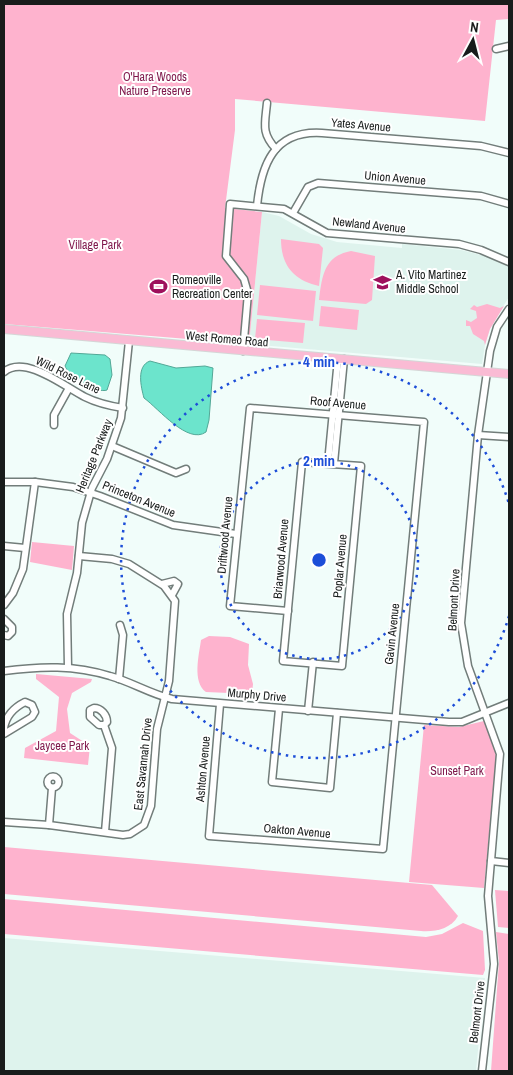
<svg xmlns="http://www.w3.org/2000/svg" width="513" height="1075" font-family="'Archivo Narrow',sans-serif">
<rect width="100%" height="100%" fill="#f1fdfa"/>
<g fill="#def3ed">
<path d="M262 212 279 216 311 234 337 242 402 248V244L461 250 485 256 509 267V297L487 332 482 364 249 344Z"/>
<path d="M4 938 485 978 476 1071H4Z"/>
</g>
<g fill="#feb3ce">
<path d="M4 4H509V19L496 20 485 121 235 99V130L225 208 262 212 249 344 4 324Z"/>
<path d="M281 239 319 244 323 248 319 286C293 280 281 265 281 239Z"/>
<path d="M351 251 375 256 372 300 366 304 319 300C322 276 324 256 351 251Z"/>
<path d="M260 285 316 291 313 321 257 315Z"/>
<path d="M487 304 500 308 504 306 490 329 485 345 484 341 473 334 470 326H466V320L471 322 477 318 476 311 470 309 474 305 477 307Z"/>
<path d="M321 306 359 310 357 330 319 326Z"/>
<path d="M257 319 305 323 303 343 255 339Z"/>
<path d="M32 542 74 546 72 570 30 562Z"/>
<path d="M209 636 230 637 249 644 248 665 253 684 252 694 206 692C192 682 199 655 201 640Z"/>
<path d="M36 674 92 679 91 682 72 693 67 709 70 733 90 746 88 765 24 758 25 748 56 731 59 697 36 679Z"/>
<path d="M484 721 495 747 496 758 484 888 409 882 424 725 459 727Z"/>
<path d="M4 847 432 885 458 916C451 929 435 932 421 931L4 894Z"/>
<path d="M495 890 509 891V928L498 927Z"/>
<path d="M4 899 426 937 442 934 463 923 483 931 485 970 483 975 4 934Z"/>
<path d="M496 932 509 934V1071H491L499 962Z"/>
</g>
<g fill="#6ce4cc" stroke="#53a897">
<path d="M71 353 105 355 110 359 112 375 107 390C98 394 68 376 65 366Z"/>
<path d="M150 361 176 368 205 366 213 368 209 420 206 432C188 445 159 409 144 398 141 387 136 366 150 361Z"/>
</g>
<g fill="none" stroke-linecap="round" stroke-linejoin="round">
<defs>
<g id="minor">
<path d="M496 49 509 46"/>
<path d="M267 103C265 124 261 133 276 149"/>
<path d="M257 206C261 166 273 130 322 133L481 146 509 153"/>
<path d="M293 213 308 187 318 183 481 196 509 204"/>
<path d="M243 351 248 293 244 279 226 256 230 204 284 209 327 233 459 244 481 250 509 262"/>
<path d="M4 372C25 354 65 387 85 397 97 403 110 406 123 408"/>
<path d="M54 425V415L69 388"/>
<path d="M478 435 509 437"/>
<path d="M112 446 176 473 186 469"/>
<path d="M302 462 361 466 342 666 283 661Z"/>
<path d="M328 463 338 359"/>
<path d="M334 463 344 359"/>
<path d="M4 482H35L73 487 100 496 173 525 236 534"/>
<path d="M4 546 25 548"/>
<path d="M162 584 174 581 178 584 172 595"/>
<path d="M4 605 13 593 23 569 35 482"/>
<path d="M4 619 12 627V632L8 636 4 635"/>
<path d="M68 667 67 614 77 573 82 523 92 488 107 459 121 418 129 341"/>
<path d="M4 671C41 666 74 665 110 676 132 682 150 694 172 699L449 722H462L509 703"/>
<path d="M119 679 123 635 120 625"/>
<path d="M220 704 209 836 383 849 424 422 250 408 230 606 288 611"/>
<path d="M94 708C101 708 107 715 107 722L104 725H99L90 717V710Z"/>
<path d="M279 709 272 782 330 788 337 713"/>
<path d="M308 711 313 662"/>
<path d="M104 725 112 748 105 832"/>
<path d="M4 728C6 716 13 708 25 702L32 705 35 712 32 717 4 734"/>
<circle cx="53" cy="782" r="5.5"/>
<path d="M4 822 49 825 123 835 130 834 144 825 151 806 157 729 169 681 175 601 164 586 129 564 112 559 79 556"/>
<path d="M49 825 52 788"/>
<path d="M491 861 509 863"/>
<path d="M482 1071 494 964 488 896 500 754 468 666 461 623 478 435 490 351 497 327 509 309"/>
</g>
<path id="major" d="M4 329 509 374"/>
</defs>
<use href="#minor" stroke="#727d7a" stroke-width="9"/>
<use href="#major" stroke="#d5d6d6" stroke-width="10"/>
<use href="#minor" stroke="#fff" stroke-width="6"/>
<use href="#major" stroke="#fabbd4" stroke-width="8"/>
</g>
<g fill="none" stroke="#1d4ed8" stroke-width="2.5" stroke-dasharray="2.5 5">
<circle cx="319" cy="560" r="99"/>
<path d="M509 616A198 198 0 1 1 509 504"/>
</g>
<defs>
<symbol id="school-bare" viewBox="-9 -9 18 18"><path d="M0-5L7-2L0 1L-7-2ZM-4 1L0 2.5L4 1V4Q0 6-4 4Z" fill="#9e105c" stroke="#fff" stroke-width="2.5" paint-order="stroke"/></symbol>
<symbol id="stadium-bare" viewBox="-9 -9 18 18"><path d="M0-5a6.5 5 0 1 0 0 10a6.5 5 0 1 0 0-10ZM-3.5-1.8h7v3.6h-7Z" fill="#9e105c" stroke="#fff" stroke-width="2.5" paint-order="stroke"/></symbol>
</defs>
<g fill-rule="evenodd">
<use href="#school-bare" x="370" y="270" width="25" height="25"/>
<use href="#stadium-bare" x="146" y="274" width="25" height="25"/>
</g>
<g text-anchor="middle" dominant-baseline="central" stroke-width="4" stroke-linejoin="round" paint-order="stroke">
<g font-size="12" fill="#7f174b" stroke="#fff">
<text x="155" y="77">O'Hara Woods<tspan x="155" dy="14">Nature Preserve</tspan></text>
<text x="95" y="245">Village Park</text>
<text x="62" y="746">Jaycee Park</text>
<text x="457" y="771">Sunset Park</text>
</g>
<g font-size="12" fill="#181c1b" stroke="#fff">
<text transform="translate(361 125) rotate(5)">Yates Avenue</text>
<text transform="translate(395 178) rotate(5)">Union Avenue</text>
<text transform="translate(369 225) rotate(6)">Newland Avenue</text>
<text transform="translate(227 339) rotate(5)">West Romeo Road</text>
<text transform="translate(68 375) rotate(26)">Wild Rose Lane</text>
<text transform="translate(338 403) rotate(5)">Roof Avenue</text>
<text transform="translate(94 456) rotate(-68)">Heritage Parkway</text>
<text transform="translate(139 499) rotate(22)">Princeton Avenue</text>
<text transform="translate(225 535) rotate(-85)">Driftwood Avenue</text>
<text transform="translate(281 559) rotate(-85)">Briarwood Avenue</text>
<text transform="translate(340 566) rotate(-85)">Poplar Avenue</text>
<text transform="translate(454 600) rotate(-87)">Belmont Drive</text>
<text transform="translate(392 634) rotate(-84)">Gavin Avenue</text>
<text transform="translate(257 695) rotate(5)">Murphy Drive</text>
<text transform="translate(143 764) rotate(-84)">East Savannah Drive</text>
<text transform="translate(203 769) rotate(-85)">Ashton Avenue</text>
<text transform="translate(297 831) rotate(5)">Oakton Avenue</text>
<text transform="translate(477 1012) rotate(-83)">Belmont Drive</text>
</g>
<g font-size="12" fill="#181c1b" stroke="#fff" text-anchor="start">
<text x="396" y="275">A. Vito Martinez<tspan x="396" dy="14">Middle School</tspan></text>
<text x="172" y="280">Romeoville<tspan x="172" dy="14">Recreation Center</tspan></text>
</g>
</g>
<circle cx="319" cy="560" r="8" fill="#1d4ed8" stroke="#fff" stroke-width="2.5"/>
<g font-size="15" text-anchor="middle" font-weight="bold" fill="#1d4ed8" stroke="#fff" stroke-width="4" stroke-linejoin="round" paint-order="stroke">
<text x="319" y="367">4 min</text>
<text x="319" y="466">2 min</text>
</g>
<rect width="513" height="1075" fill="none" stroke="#181c1b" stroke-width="10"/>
<g transform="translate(473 40) rotate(7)" stroke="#ffffff" stroke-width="4" paint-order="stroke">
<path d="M0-4L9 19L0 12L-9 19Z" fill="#181c1b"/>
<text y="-8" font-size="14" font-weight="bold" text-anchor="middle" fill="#181c1b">N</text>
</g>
</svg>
